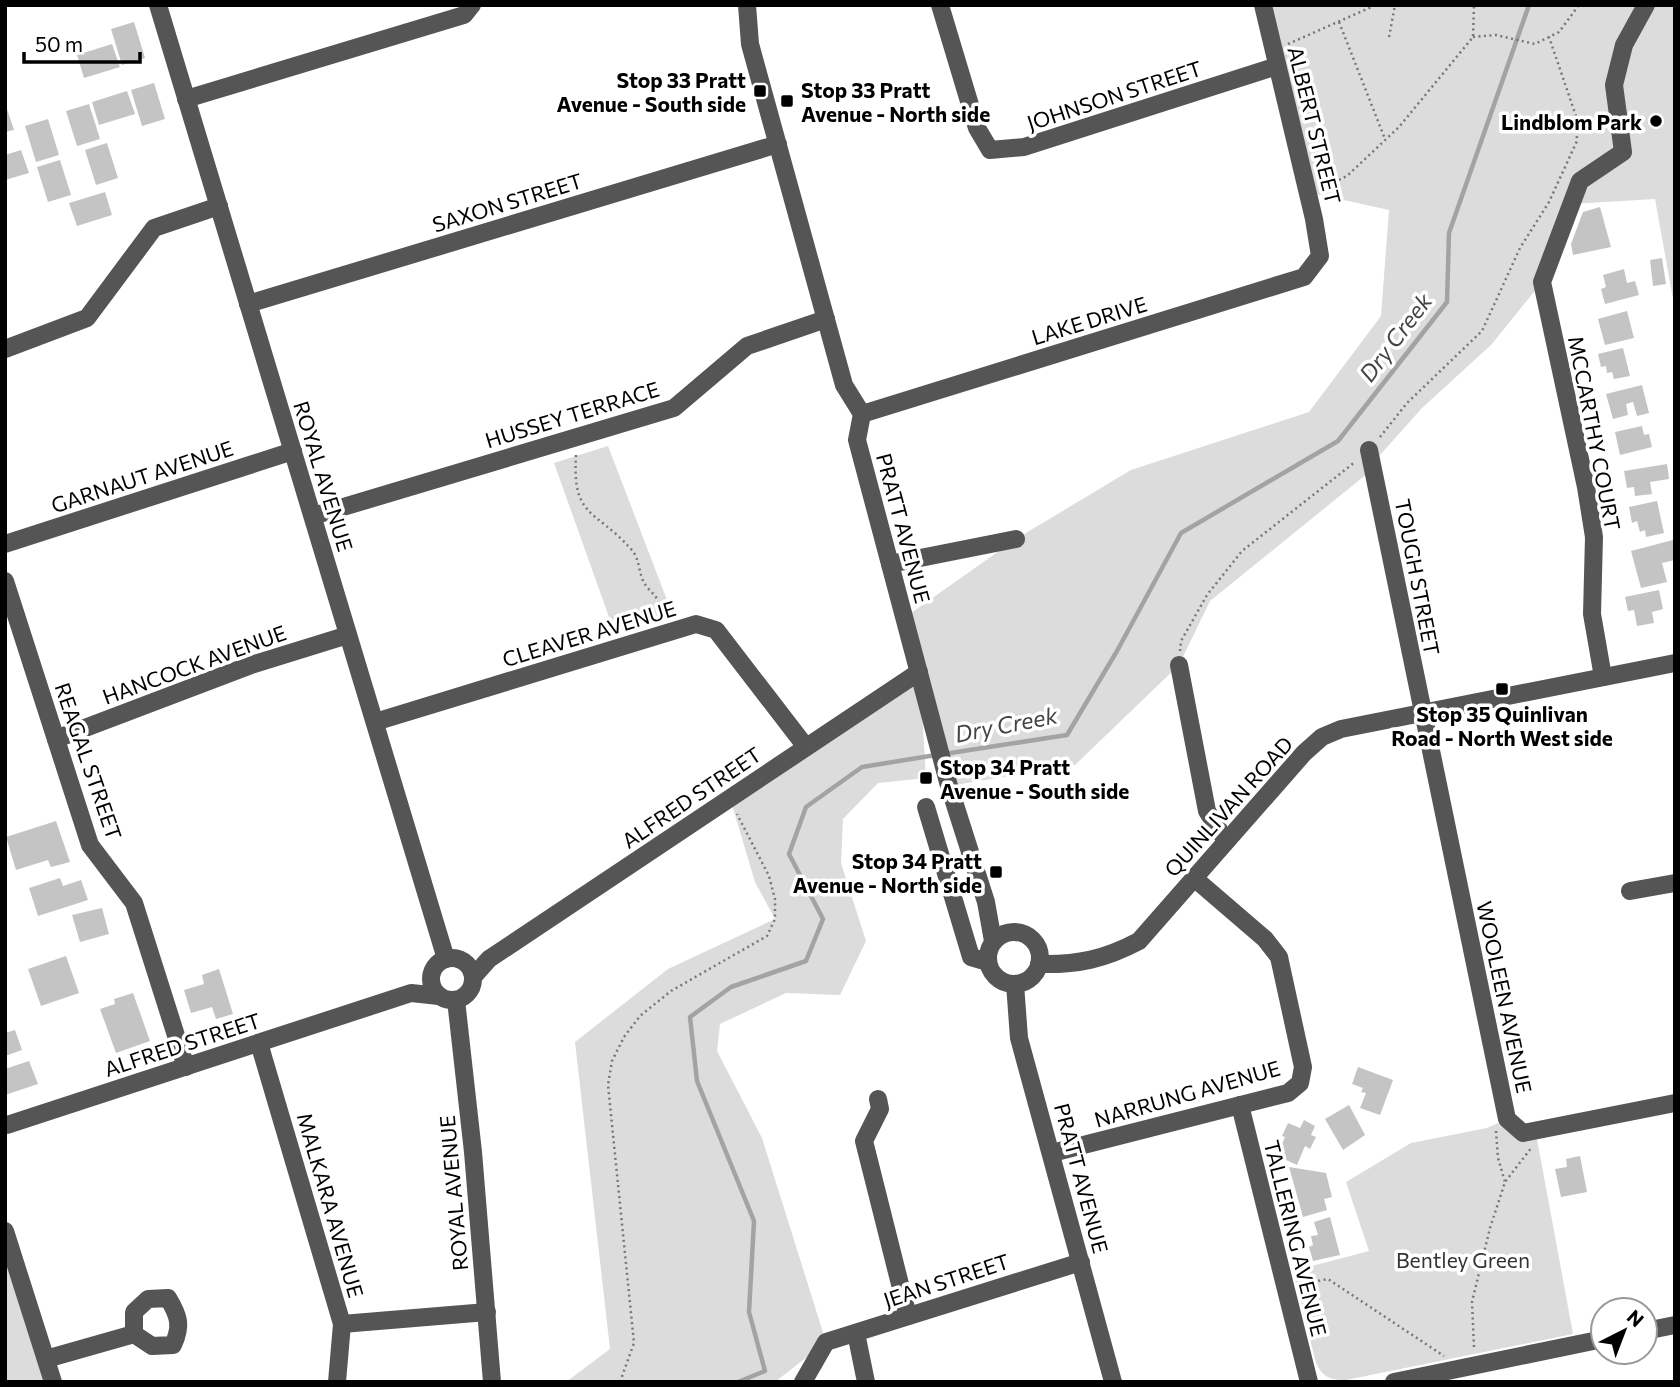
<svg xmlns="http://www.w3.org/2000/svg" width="1680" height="1387" font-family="Commissioner,sans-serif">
<rect width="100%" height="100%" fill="#fff"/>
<g fill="#dcdcdc">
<path d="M1264 5H1675V310L1655 199 1571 204 1542 282 1491 345 1422 408 1372 464 1373 469 1210 601 1179 665 1075 765 949 786 920 677 926 778 878 783 843 819 841 863 866 941 840 995 786 993 720 1024 717 1051 762 1138 826 1342 775 1382H566L610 1349 575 1042 668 969 775 919 755 882 730 798 919 672 904 618 1016 539 1131 470 1309 412 1381 316 1389 210 1307 192Z"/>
<path d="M608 446 672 613 614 631 554 463Z"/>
<path d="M1503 1121 1522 1137 1537 1139 1573 1334 1346 1380C1330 1381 1322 1376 1316 1363L1293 1271 1369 1251 1346 1182 1411 1143 1487 1128Z"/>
<path d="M5 1230 54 1382H5Z"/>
</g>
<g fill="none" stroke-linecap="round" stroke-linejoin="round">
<g stroke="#a3a3a3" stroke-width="4.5">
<path d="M944 754 1067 735 1117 651 1181 533 1338 441 1447 302 1449 233 1529 5"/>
<path d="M738 1382 765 1371 749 1312 754 1221 697 1081 690 1017 731 987 806 961 823 919 789 854 806 807 862 767 936 755"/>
</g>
</g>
<g fill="#c4c4c4">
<path d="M134 22 145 58 122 65 111 29Z"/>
<path d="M112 44 120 67 84 78 77 55Z"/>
<path d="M154 83 165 119 142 126 131 90Z"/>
<path d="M127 91 135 114 99 125 92 102Z"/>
<path d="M5 103 14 130 5 132Z"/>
<path d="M89 104 100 139 77 146 66 111Z"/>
<path d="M48 119 59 155 36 162 25 126Z"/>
<path d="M107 143 118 178 96 185 85 150Z"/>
<path d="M21 150 29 173 5 180V155Z"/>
<path d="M60 160 71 195 48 202 37 167Z"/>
<path d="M105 192 112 215 77 226 69 203Z"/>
<path d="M1600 207 1611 247 1573 255 1571 244 1583 212Z"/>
<path d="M1662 258 1666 284 1653 286 1650 260Z"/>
<path d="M1624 269 1627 283 1635 281 1639 295 1605 304 1601 289 1606 287 1603 275Z"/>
<path d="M1627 311 1634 338 1605 345 1598 319Z"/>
<path d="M1623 348 1630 376 1614 379 1612 372 1607 373 1606 366 1601 367 1598 354Z"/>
<path d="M1642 385 1649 413 1637 416 1633 402 1626 404 1628 415 1613 419 1606 394Z"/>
<path d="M1642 426 1644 435 1649 434 1652 447 1620 455 1615 432Z"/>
<path d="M1667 464 1669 479 1650 482 1652 494 1635 496 1634 487 1627 488 1624 471Z"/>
<path d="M1657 501 1664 533 1646 537 1645 530 1640 532 1637 521 1632 523 1629 507Z"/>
<path d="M1673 540 1675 560 1662 563 1667 582 1641 588 1631 551Z"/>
<path d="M1659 590 1663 609 1652 612 1654 623 1637 626 1634 610 1628 611 1625 597Z"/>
<path d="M56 821 70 862 51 867 48 860 16 870 6 837Z"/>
<path d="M60 878 63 886 81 880 88 900 38 916 29 888Z"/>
<path d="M102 908 109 934 80 942 72 915Z"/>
<path d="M66 956 79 993 41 1006 28 969Z"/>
<path d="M219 969 233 1014 216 1019 212 1007 191 1013 184 990 204 984 202 975Z"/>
<path d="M133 993 150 1041 116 1053 100 1009 115 1004 114 999Z"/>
<path d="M15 1030 22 1050 5 1056V1033Z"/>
<path d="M29 1061 38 1084 5 1095V1069Z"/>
<path d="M1358 1067 1393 1080 1380 1115 1360 1108 1366 1093 1361 1092 1363 1088 1352 1084Z"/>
<path d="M1349 1105 1365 1135 1343 1150 1325 1119Z"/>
<path d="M1304 1120 1315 1126 1311 1135 1316 1137 1310 1149 1305 1146 1297 1165 1284 1159 1285 1156 1278 1153 1285 1137 1282 1136 1288 1123 1300 1128Z"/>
<path d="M1580 1156 1587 1192 1561 1197 1555 1169 1567 1167 1566 1159Z"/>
<path d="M1289 1167 1326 1173 1332 1197 1324 1199 1327 1210 1303 1217Z"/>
<path d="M1330 1217 1340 1255 1313 1261 1309 1247 1313 1245 1311 1236 1318 1235 1314 1222Z"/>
</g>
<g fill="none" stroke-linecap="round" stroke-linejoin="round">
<g stroke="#777" stroke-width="2.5" stroke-dasharray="2 3.5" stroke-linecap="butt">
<path d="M1339 22 1385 139"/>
<path d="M1389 37 1395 5"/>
<path d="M1473 37 1496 35 1535 44 1559 32 1579 5"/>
<path d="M1288 44 1376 5"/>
<path d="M1324 187 1347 176 1399 127 1473 37 1474 5"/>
<path d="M1380 437 1407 403 1482 331 1520 248 1549 202 1577 141 1576 116 1549 37"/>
<path d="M576 455C572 518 595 509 630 548 639 557 638 567 642 578 644 585 650 590 655 596 659 601 661 609 663 616"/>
<path d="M1180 651 1181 641 1207 595 1242 551 1355 462"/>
<path d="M1496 1131 1498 1158 1505 1182"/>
<path d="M1302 1284 1328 1279 1444 1356"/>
<path d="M1474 1347 1472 1302 1490 1228 1505 1182 1532 1147"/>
<path d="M620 1382 634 1343 608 1085 612 1061 624 1037 640 1016 671 991 767 936 775 919V899L769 876 737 814"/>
</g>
<g stroke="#555" stroke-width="18">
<path d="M158 5 446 959"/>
<path d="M747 5 750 44 844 385 862 414 857 440 949 786 986 902 993 941"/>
<path d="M940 5 977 128 990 150 1024 147 1277 66"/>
<path d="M186 99 464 15 472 5"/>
<path d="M248 304 778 144"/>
<path d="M5 349 87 318 154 228 219 206"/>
<path d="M862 414 1304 277 1320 256 1314 219 1263 5"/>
<path d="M1369 450 1507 1119 1523 1133 1675 1103"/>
<path d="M313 516 674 408 747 346 826 319"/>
<path d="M5 544 293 451"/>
<path d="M890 564 1016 539"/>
<path d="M5 581 90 845 134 903 186 1067"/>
<path d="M1179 665 1207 811 1226 841"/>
<path d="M1603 677 1592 614 1594 537 1586 487 1542 282 1580 181 1623 152 1614 85 1624 45 1646 5"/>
<path d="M375 722 696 624 716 630 806 747"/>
<path d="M56 739 251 665 348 635"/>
<path d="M926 807 971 957 988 962"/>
<path d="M1630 891 1675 883"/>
<circle cx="1014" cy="958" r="26"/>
<circle cx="452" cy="979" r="21"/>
<path d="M1039 964C1078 965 1105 959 1139 941L1304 753 1322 737 1341 729 1675 663"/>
<path d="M473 977 489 959 919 672"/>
<path d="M1015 984 1019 1038 1113 1382"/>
<path d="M456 1000 473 1152 492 1382"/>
<path d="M259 1043 342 1324 337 1382"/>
<path d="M878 1099 880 1109 864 1141 908 1316"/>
<path d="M1240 1105 1309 1382"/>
<path d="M7 1125 411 993 439 996"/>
<path d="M1052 1153 1288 1093 1300 1083 1303 1067 1279 957 1265 939 1194 878"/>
<path d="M5 1231 53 1382"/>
<path d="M342 1324 487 1312"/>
<path d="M1645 1331 1675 1325"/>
<path d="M856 1333 866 1382"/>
<path d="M46 1359 134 1334V1312L148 1299 168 1298C179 1316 182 1326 173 1345L152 1346 134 1334"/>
<path d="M803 1382 826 1342 1081 1262"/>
<path d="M1394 1382 1603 1339"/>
</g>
</g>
<g fill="#000" stroke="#fff" stroke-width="2.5">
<rect x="753" y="84" width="14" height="14" rx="3.5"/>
<rect x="780" y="94" width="14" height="14" rx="3.5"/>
<circle cx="1656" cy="121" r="7"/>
<rect x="1495" y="682" width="14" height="14" rx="3.5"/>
<rect x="919" y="771" width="14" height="14" rx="3.5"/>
<rect x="989" y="865" width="14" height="14" rx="3.5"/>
</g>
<g text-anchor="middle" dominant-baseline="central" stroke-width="7" stroke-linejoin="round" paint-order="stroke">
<g font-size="21" font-weight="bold" fill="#000" stroke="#fff" text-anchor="end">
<text x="746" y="79">Stop 33 Pratt<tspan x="746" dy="24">Avenue - South side</tspan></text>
<text x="801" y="89" text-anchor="start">Stop 33 Pratt<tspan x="801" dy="24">Avenue - North side</tspan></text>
<text x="1642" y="121">Lindblom Park</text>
<text x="1502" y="713" text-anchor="middle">Stop 35 Quinlivan<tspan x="1502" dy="24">Road - North West side</tspan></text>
<text x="940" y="766" text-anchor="start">Stop 34 Pratt<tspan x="940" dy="24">Avenue - South side</tspan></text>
<text x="982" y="860">Stop 34 Pratt<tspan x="982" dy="24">Avenue - North side</tspan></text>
</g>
<g font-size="21" fill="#000" stroke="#fff">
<text transform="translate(1114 95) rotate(-18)">JOHNSON STREET</text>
<text transform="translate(1315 125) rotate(76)">ALBERT STREET</text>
<text transform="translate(507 202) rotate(-17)">SAXON STREET</text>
<text transform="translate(1089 320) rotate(-17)">LAKE DRIVE</text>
<text transform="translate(572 414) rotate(-17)">HUSSEY TERRACE</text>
<text transform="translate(1595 433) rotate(79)">MCCARTHY COURT</text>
<text transform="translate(142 476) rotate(-18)">GARNAUT AVENUE</text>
<text transform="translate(324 476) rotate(73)">ROYAL AVENUE</text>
<text transform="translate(904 528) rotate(75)">PRATT AVENUE</text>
<text transform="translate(1418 577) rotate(79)">TOUGH STREET</text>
<text transform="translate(589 633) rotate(-17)">CLEAVER AVENUE</text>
<text transform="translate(194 664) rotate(-20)">HANCOCK AVENUE</text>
<text transform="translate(89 761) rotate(71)">REAGAL STREET</text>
<text transform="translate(691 797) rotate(-34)">ALFRED STREET</text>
<text transform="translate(1228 806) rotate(-48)">QUINLIVAN ROAD</text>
<text transform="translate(1505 997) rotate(78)">WOOLEEN AVENUE</text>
<text transform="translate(182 1044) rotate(-18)">ALFRED STREET</text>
<text transform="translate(1187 1093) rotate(-16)">NARRUNG AVENUE</text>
<text transform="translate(1082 1178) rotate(75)">PRATT AVENUE</text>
<text transform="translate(453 1193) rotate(-95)">ROYAL AVENUE</text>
<text transform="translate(331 1205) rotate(74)">MALKARA AVENUE</text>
<text transform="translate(1296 1238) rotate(76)">TALLERING AVENUE</text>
<text transform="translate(946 1280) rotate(-18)">JEAN STREET</text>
</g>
<g font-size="21" fill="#333" stroke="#fff">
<text x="1463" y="1259">Bentley Green</text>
</g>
<g font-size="23" font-style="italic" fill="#444" stroke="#fff">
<text transform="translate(1395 337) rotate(-53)">Dry Creek</text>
<text transform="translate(1006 724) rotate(-11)">Dry Creek</text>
</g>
</g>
<rect width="1680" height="1387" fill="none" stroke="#000000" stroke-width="14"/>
<g transform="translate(1624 1331) rotate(42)"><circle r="33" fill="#ffffff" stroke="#999999" stroke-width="2"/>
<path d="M0-5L12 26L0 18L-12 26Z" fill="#000000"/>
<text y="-10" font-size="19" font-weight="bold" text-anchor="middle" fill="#000000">N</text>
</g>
<path d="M24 52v10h116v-10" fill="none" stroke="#000000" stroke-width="3.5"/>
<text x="35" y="52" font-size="21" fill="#000000" stroke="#ffffff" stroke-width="5" paint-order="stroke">50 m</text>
</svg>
